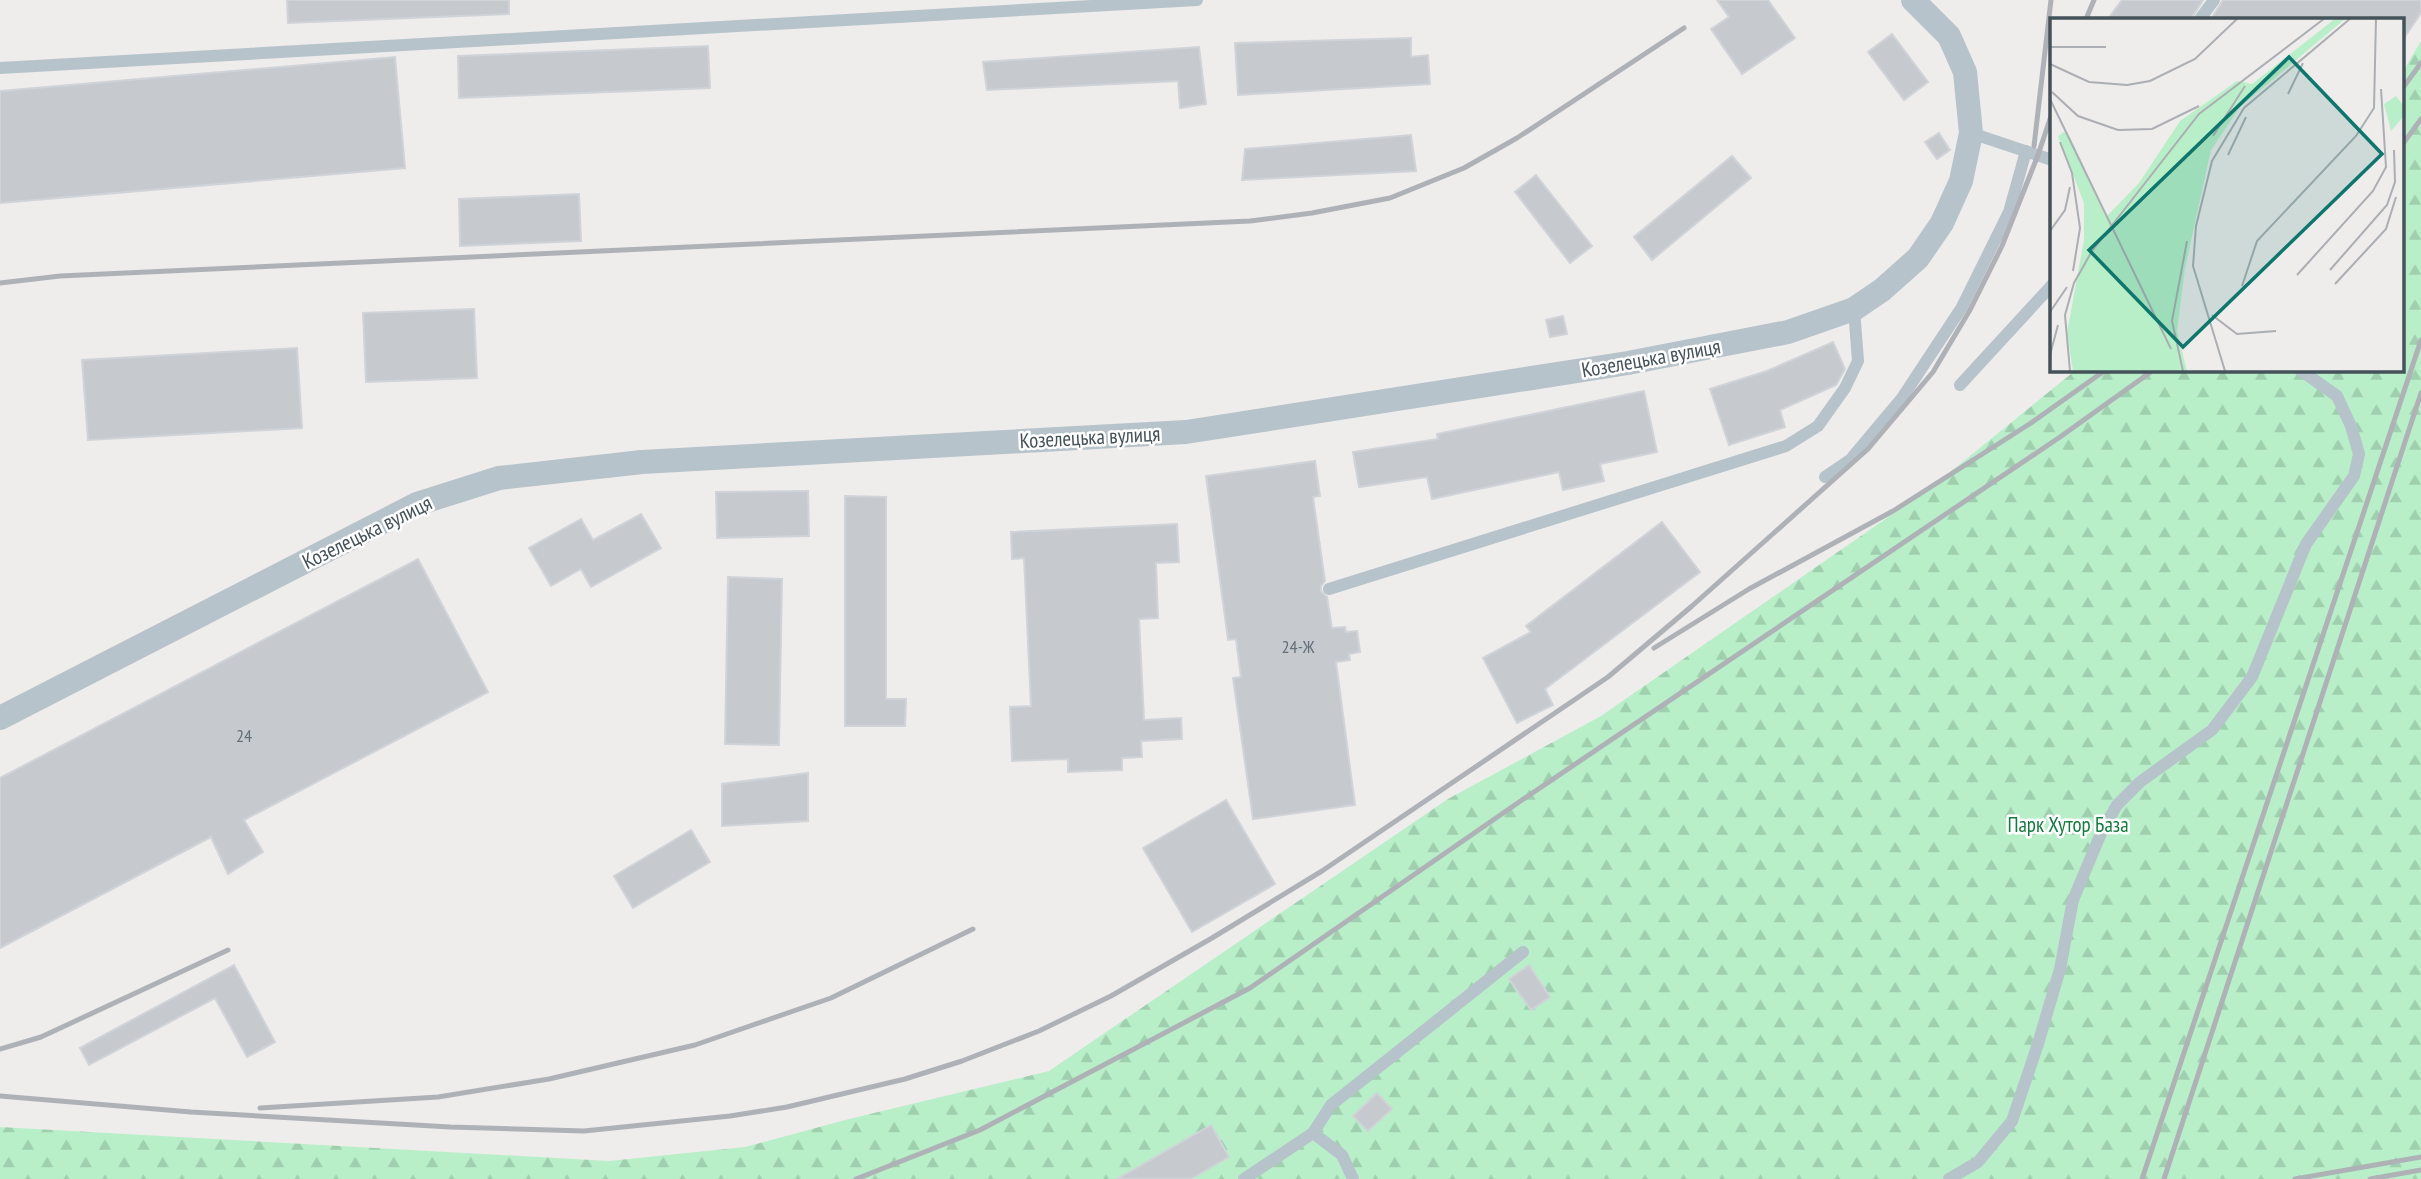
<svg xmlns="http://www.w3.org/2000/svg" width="2421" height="1179" font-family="'PT Sans Narrow',sans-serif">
<defs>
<pattern id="forest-firs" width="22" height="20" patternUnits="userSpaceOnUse" patternTransform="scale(1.75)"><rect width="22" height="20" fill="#b8efc8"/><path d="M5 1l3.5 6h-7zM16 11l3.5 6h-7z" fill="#9fcfae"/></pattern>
</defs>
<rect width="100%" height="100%" fill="#efecec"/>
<path fill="url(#forest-firs)" d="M2421 41V1179H0V1127L609 1161 745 1147 849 1119 1049 1071 1448 799 1601 716 1933 486 2077 369H2402V73Z"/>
<g fill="#c6cacf" stroke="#d0d3d8" stroke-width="2">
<path d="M287 0H509V14L288 23Z"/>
<path d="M1717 0H1768L1795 38 1742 74 1711 29 1729 17Z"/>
<path d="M2122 0H2203L2191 19H2108Z"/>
<path d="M2223 0H2421V13L2402 41V19H2211Z"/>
<path d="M1892 34 1928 82 1904 100 1868 52Z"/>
<path d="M1411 38V57L1428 55 1430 84 1238 95 1235 43Z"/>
<path d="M708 46 710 88 459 98 458 56Z"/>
<path d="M1199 47 1206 104 1180 108 1178 81 987 90 983 62Z"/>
<path d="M395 57 405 168 0 203V91Z"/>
<path d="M1939 133 1950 150 1937 159 1925 142Z"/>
<path d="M1411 135 1416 171 1242 180 1245 149Z"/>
<path d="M1732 156 1751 178 1652 260 1634 237Z"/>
<path d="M1536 175 1592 246 1570 263 1515 192Z"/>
<path d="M579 194 581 241 460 246 459 199Z"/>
<path d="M474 309 477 378 366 382 363 313Z"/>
<path d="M1563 316 1567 334 1550 337 1546 320Z"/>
<path d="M1833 342 1845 369 1836 385 1780 410 1785 427 1729 445 1710 389 1767 371Z"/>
<path d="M297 348 302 428 88 440 82 360Z"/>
<path d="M1644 391 1657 452 1600 464 1604 481 1563 490 1559 472 1432 499 1427 477 1359 487 1353 452 1438 439 1437 434Z"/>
<path d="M1315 461 1320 496 1313 497 1325 581 1321 586V591L1327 597 1332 628 1345 627 1346 632 1357 631 1360 652 1349 654 1350 660 1336 662 1355 805 1253 819 1233 678 1241 677 1236 639 1228 640 1206 476Z"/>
<path d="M808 491 809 536 717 538 716 492Z"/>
<path d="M845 496 886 497V699H906L905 726H845Z"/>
<path d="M641 514 661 548 591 587 581 569 551 586 529 548 581 519 593 540Z"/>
<path d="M1662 522 1700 572 1545 689 1553 705 1517 723 1483 658 1531 632 1526 626Z"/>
<path d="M1177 524 1179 562 1156 563 1158 618 1139 619 1144 720 1181 718 1182 739 1141 741 1142 757 1122 758V770L1068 772V759L1012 761 1010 707 1031 706 1024 558 1012 559 1011 532Z"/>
<path d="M418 559 488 692 244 820 263 852 228 874 211 837 0 948V778Z"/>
<path d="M728 577 782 579 779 745 725 744Z"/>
<path d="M808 773V821L722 826V784Z"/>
<path d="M1226 800 1275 884 1192 932 1143 848Z"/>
<path d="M691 830 710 862 633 908 614 876Z"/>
<path d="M234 965 275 1042 247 1057 215 998 89 1065 80 1048Z"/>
<path d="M1529 965 1550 997 1531 1010 1509 979Z"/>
<path d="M1377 1093 1392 1109 1368 1131 1353 1116Z"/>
<path d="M1211 1125 1229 1157 1191 1179H1117Z"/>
</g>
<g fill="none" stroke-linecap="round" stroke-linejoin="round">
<g stroke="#b7c3ca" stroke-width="12">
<path d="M2200 19 2214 0"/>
<path d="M0 68 1197 0"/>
<path d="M1971 133 2052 160"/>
<path d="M1960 385 2052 285"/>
<path d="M1825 477 1850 460 1902 398 1962 307 2009 212 2026 151"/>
<path d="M1329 589 1786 446 1818 426 1845 388 1858 361 1854 309"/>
<path d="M1313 1133 1342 1155 1353 1179"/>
<path d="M1244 1179 1313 1133 1331 1105 1523 952"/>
<path d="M1949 1179 1978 1162 2012 1121 2038 1044 2060 969 2073 900 2102 831 2117 805 2140 782 2212 730 2252 677 2306 544 2354 476 2359 454 2351 426 2337 396 2299 369"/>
</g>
<path stroke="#b7c3ca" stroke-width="24" d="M0 718 417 504 499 478 642 462 1186 432 1628 363 1788 332 1854 309 1882 290 1918 258 1942 223 1961 181 1971 133 1965 72 1949 36 1913 0"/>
<g stroke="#aeb2b7" stroke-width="5">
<path d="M2086 19 2094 0"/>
<path d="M2402 89 2421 63"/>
<path d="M2402 145 2421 119"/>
<path d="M2034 146 2051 0"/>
<path d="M0 283 60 276 1250 221 1312 213 1390 198 1464 168 1517 138 1684 28"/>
<path d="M1654 648 1749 589 1893 511 2031 423 2107 369"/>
<path d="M0 1049 41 1037 228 950"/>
<path d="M0 1096 191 1112 450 1127 584 1131 730 1116 787 1107 905 1079 962 1061 1039 1031 1111 996 1212 938 1322 871 1608 677 1692 606 1868 449 1933 372 1970 310 2002 246 2038 155 2052 113"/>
<path d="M260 1108 438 1097 549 1079 695 1045 831 998 973 929"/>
<path d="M856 1179 980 1130 1250 988 1522 800 2060 437 2155 369"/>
<path d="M2142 1179 2421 340"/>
<path d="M2164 1179 2421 393"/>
<path d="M2295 1179 2421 1157"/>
<path d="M2370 1179 2421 1170"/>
</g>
</g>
<g text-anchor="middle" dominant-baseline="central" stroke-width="5" stroke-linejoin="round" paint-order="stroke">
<g font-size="18" fill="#647077">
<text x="1298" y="646">24-Ж</text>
<text x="244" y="735">24</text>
</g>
<g font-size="21" fill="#44525a" stroke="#fff">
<text transform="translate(1651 358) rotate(-10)">Козелецька вулиця</text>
<text transform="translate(1090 437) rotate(-3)">Козелецька вулиця</text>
<text transform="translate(367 532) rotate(-26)">Козелецька вулиця</text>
</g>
<g font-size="21" fill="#147c3e" stroke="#fff">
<text x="2068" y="824">Парк Хутор База</text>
</g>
</g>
<g transform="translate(2050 18)">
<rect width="354" height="354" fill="#efecec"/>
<path d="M346 78 353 87V99L341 113 334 86Z" fill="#b8efc8"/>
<path d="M286 0H296L190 89 161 132 135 250 127 313 137 353H23L17 315 34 222V185L8 118 14 114 19 117 57 198 89 165 130 103 187 63 202 66Z" fill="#b8efc8"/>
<path fill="none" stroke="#abaeb2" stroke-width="2" d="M0 29H56M0 46 39 64 77 67 100 63 145 41 188 0M2 74 28 98 68 112 102 111 149 88M238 76 253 45M0 81 121 331M163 118 195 68M10 124 22 155 30 210 23 253M178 137 196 99M0 213 15 192 20 169M280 252 337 187 345 164 344 132M247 257 323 173 336 149 331 71M285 266 336 211 346 179M192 268 207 223 306 118 324 90 326 0M0 294 17 269M162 297 187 316 226 313M0 337 8 307M20 353 15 297 24 265 42 233 149 96 275 0M133 353 122 303 137 223M175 353 143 248 146 208 162 143 194 90 301 0"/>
<path fill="#0f766e" fill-opacity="0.15" stroke="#0f766e" stroke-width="3.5" d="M239 39 332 136 133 329 39 232Z"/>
<rect width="354" height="354" fill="none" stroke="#44525a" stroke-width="3.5"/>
</g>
</svg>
